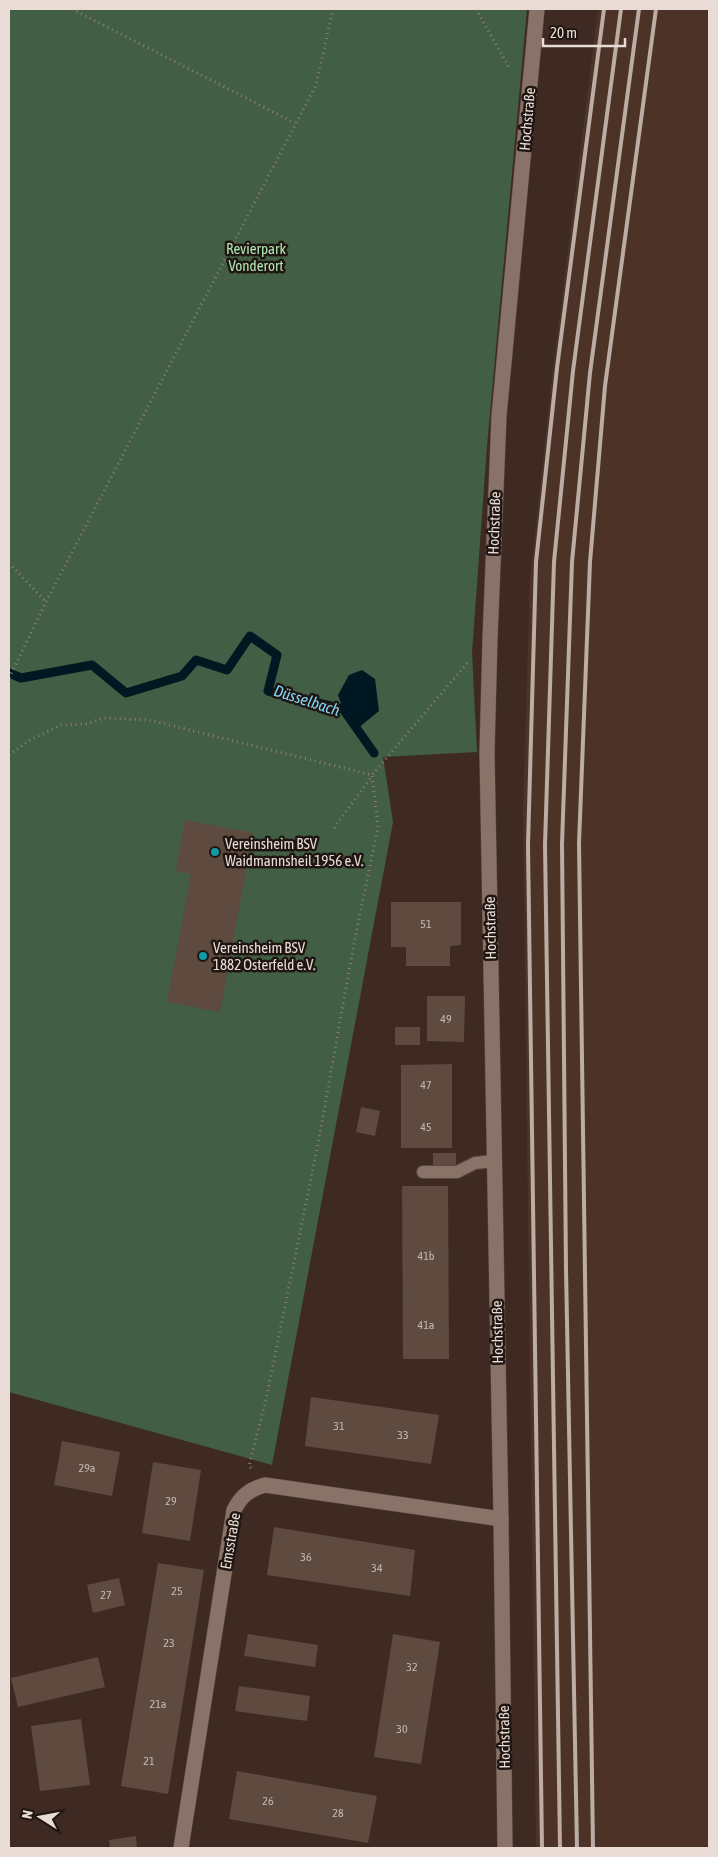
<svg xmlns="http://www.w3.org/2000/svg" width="718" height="1857" font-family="'Asap Condensed',sans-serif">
<rect width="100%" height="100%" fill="#3e2a22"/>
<path fill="#4d3327" d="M598 9H709V1848H536L523 813 530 579 551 386Z"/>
<path fill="#425e44" d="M9 9H527L487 446 472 653 477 752 383 757 393 822 272 1465 9 1392Z"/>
<path fill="#001821" d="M362 670 375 679 379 711 357 729 343 709 338 695 349 675Z"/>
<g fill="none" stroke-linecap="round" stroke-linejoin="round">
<path stroke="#001821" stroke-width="9" d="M9 673 21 678 92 665 126 693 182 676 196 660 227 670 250 636 277 655 268 691 343 709 374 753"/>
</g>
<g fill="#5f4a40">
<path d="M185 820 253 833 220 1012 167 1002 191 874 176 871Z"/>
<path d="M391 902H461V945L450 946V966H406V947H391Z"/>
<path d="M427 996H465L464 1042 427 1041Z"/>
<rect x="395" y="1027" width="25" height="18"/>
<path d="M452 1064V1148H401V1065Z"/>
<path d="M361 1107 380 1111 375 1136 356 1132Z"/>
<rect x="433" y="1153" width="23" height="13"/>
<path d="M402 1186H448L449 1359H403Z"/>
<path d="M311 1397 439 1415 431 1464 305 1446Z"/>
<path d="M62 1441 120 1452 112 1496 54 1485Z"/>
<path d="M153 1462 201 1470 190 1541 142 1533Z"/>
<path d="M274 1527 415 1550 410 1596 267 1575Z"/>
<path d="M158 1563 204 1570 168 1794 121 1786Z"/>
<path d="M119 1578 125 1605 93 1613 87 1585Z"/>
<path d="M248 1634 318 1645 315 1667 244 1656Z"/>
<path d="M393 1634 440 1642 421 1764 374 1757Z"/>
<path d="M98 1657 105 1687 18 1707 11 1678Z"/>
<path d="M239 1686 310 1696 307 1721 235 1711Z"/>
<path d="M81 1719 90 1785 40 1791 31 1726Z"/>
<path d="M237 1771 377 1796 368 1843 229 1819Z"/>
<path d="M136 1836 137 1848H110L109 1840Z"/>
</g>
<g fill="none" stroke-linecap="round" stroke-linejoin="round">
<defs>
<path id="service" d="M423 1172H457L475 1163 494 1161"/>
<g id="minor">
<path d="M181 1848 234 1510C241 1496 250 1489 265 1485L501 1519"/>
<path d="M505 1848 501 1519 487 752 490 639 499 416 537 9"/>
</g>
</defs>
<use href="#service" stroke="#58473f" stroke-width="14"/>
<use href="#minor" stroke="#58473f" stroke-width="16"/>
<g stroke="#8f7e77" stroke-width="3" stroke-dasharray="1 4" stroke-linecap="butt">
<path d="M72 9 295 123"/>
<path d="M476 9 510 69"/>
<path d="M9 563 46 602"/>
<path d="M9 678 46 602 316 85 333 9"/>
<path d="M9 755 30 740 61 725 87 724 104 718 149 720 372 775 468 662"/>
<path d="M334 828 372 776"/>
<path d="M251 1468 249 1466 267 1395 319 1139 354 943 378 827 372 775"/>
</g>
<use href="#service" stroke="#897268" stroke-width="12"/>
<use href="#minor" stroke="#897268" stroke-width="15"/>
<g stroke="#bbaca5" stroke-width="4">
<path d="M542 1848 528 845 536 562 557 368 604 9"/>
<path d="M560 1848 545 845 554 562 573 371 621 9"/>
<path d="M577 1848 566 1269 562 844 572 562 590 373 639 9"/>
<path d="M593 1848 579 843 590 562 605 386 656 9"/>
</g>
</g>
<g fill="#0f9aa8" stroke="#1f1511" stroke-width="2">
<circle cx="215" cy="852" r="5"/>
<circle cx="203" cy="956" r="5"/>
</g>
<g text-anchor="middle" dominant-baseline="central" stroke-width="5" stroke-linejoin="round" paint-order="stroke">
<g font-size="12" fill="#c6b8b0">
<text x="426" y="924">51</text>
<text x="446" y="1019">49</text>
<text x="426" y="1085">47</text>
<text x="426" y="1127">45</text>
<text x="426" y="1256">41b</text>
<text x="426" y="1325">41a</text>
<text x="339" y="1426">31</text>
<text x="403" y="1435">33</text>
<text x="87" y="1468">29a</text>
<text x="171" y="1501">29</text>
<text x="306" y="1557">36</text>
<text x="377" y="1568">34</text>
<text x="177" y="1591">25</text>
<text x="106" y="1595">27</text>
<text x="169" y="1643">23</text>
<text x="412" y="1667">32</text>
<text x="158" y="1704">21a</text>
<text x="402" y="1729">30</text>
<text x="149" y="1761">21</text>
<text x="268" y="1801">26</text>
<text x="338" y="1813">28</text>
</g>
<g font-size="15" fill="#e9dcd6" stroke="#1f1511">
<text transform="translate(527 119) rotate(-85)">Hochstraße</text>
<text transform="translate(494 523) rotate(-88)">Hochstraße</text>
<text transform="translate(490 928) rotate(-91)">Hochstraße</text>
<text transform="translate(497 1332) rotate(-91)">Hochstraße</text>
<text transform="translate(230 1541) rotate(-80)">Emsstraße</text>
<text transform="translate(504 1737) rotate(-91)">Hochstraße</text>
</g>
<g font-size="15" fill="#ade7b1" stroke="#1f1511">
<text x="256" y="248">Revierpark<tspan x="256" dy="17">Vonderort</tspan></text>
</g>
<g font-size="15" fill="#e9dcd6" stroke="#1f1511" text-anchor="start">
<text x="225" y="843">Vereinsheim BSV<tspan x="225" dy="17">Waidmannsheil 1956 e.V.</tspan></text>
<text x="213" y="947">Vereinsheim BSV<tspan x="213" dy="17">1882 Osterfeld e.V.</tspan></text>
</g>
<g font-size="16" font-style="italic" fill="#81d7f8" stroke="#1f1511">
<text transform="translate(307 700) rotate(18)">Düsselbach</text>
</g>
</g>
<rect width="718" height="1857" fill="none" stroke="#e9dcd6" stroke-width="20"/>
<g transform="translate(40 1817) rotate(281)" stroke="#1f1511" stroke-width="4" paint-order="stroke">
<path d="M0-4L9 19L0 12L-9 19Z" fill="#e9dcd6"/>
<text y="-8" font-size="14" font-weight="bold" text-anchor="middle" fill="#e9dcd6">N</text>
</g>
<path d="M543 38v8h82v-8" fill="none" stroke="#e9dcd6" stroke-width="2.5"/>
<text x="550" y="38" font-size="15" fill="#e9dcd6" stroke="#1f1511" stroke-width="4" paint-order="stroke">20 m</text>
</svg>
